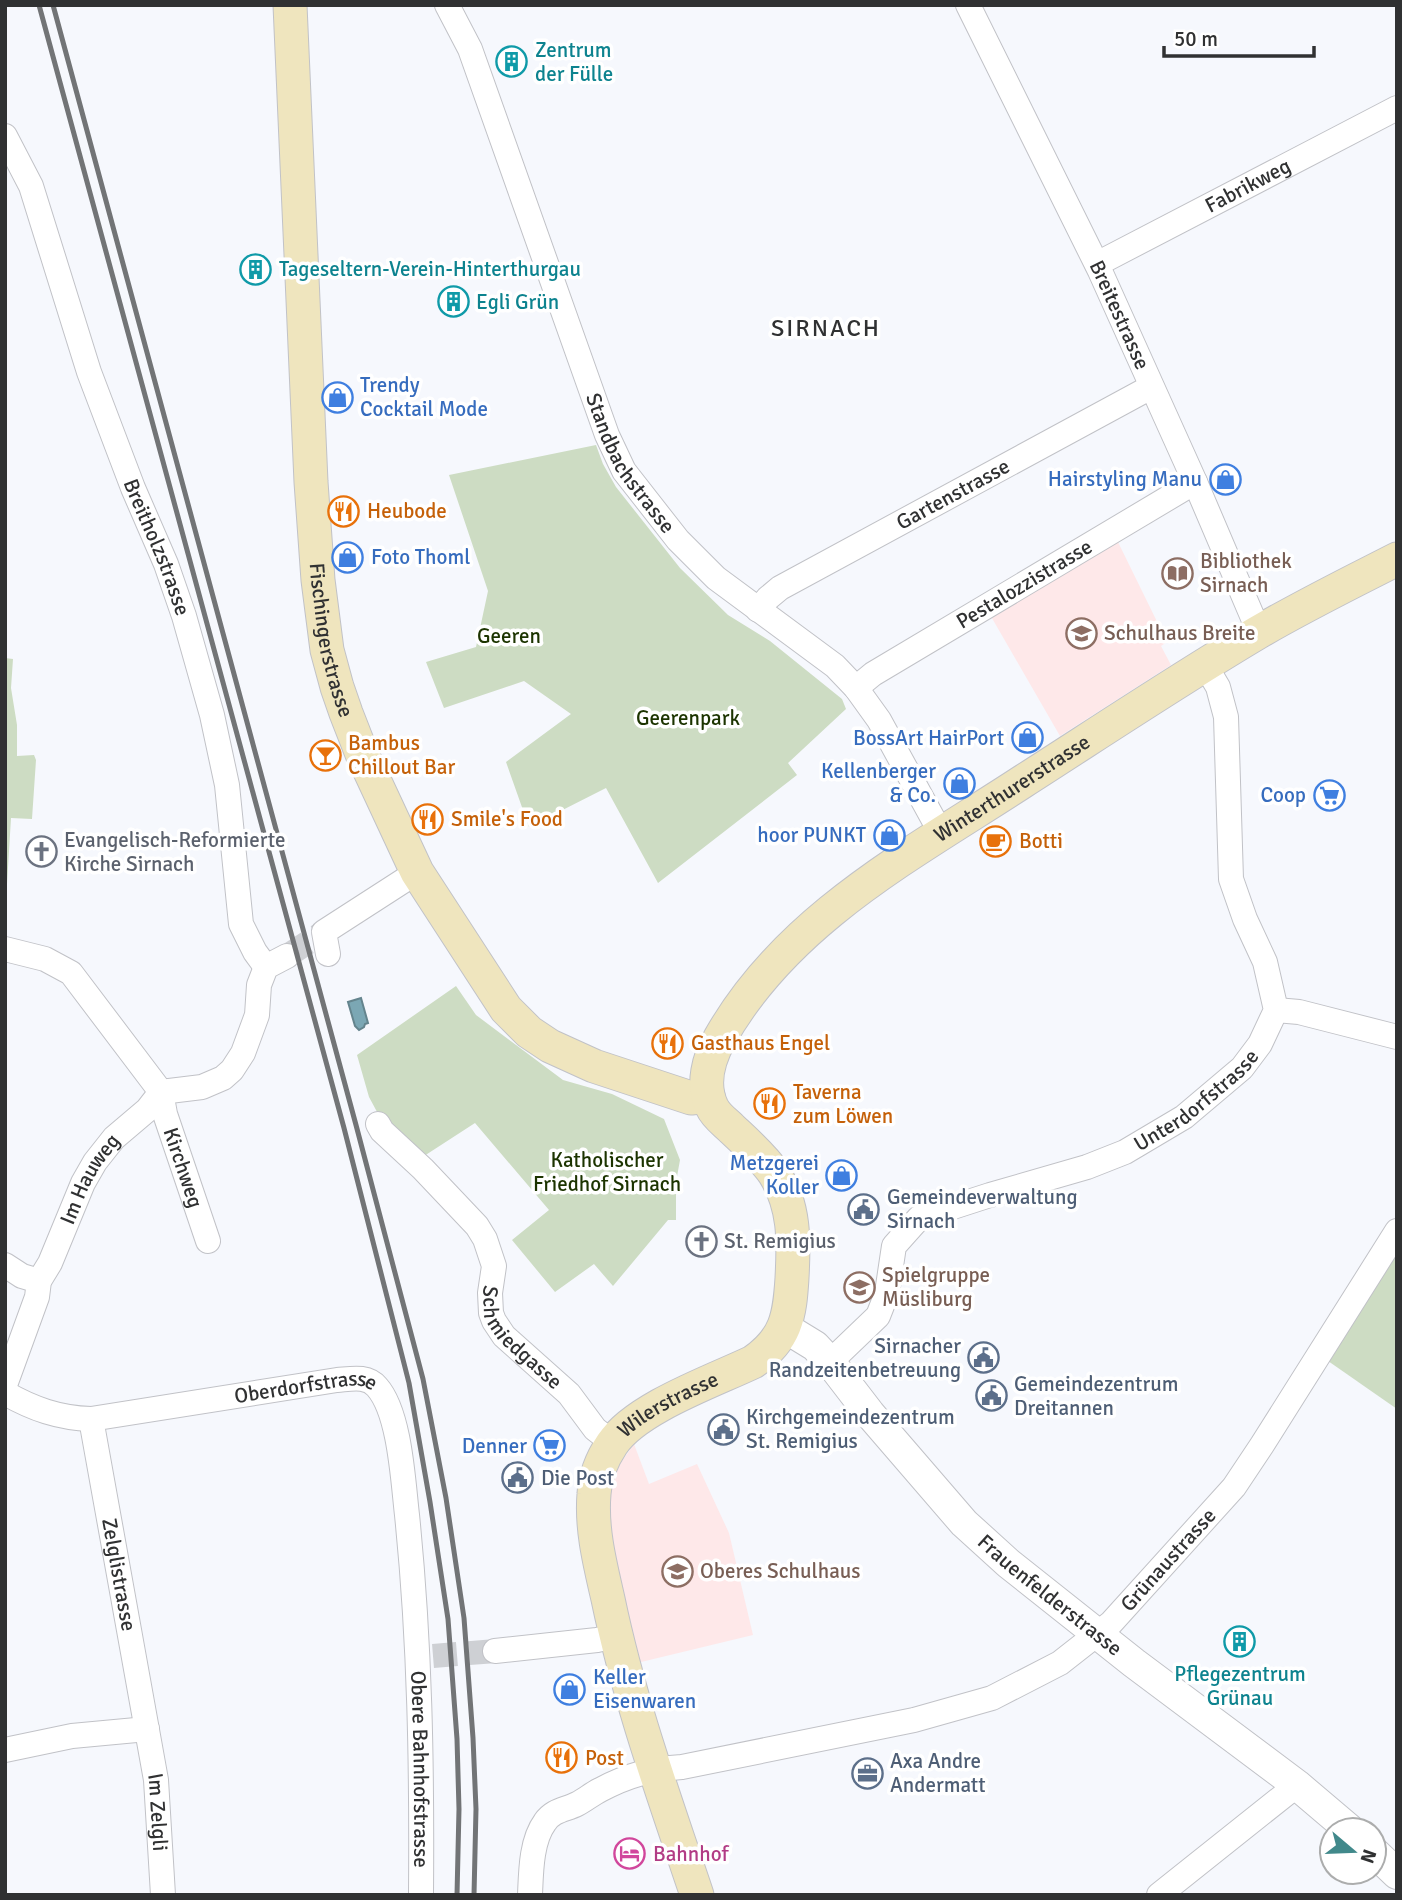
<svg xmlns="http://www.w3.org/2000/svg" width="1402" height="1900" font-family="Signika,sans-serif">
<rect width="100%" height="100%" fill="#f6f8fd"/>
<g fill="#fee8e9">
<path d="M1117 540 1167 642 1161 646 1171 665 1060 736 989 613Z"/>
<path d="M634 1444 649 1484 697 1464 729 1533 753 1635 637 1663 609 1541V1502L613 1481 620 1464Z"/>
</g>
<g fill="#cddcc3">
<path d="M596 445 603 464 616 487 680 568 728 615 770 641 842 699 846 709 788 763 797 775 658 883 606 788 529 827 506 762 571 714 524 681 444 708 426 662 476 647 488 591 449 475Z"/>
<path d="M5 658 13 659 11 688 17 725V756L34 755 36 760 32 819 11 818 7 884 5 889Z"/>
<path d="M456 986 476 1015 563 1080 612 1094 664 1119 680 1160 676 1182V1220H668L613 1286 594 1264 555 1292 512 1240 549 1210 475 1123 421 1158 383 1123 369 1097 357 1055Z"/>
<path d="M1397 1231V1409L1318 1354Z"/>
</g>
<path fill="#7ba7b4" stroke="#64848d" stroke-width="2" d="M361 998 368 1023 365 1024 364 1027 359 1030 355 1026 348 1002Z"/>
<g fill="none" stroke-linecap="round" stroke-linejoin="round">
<g stroke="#ced0d4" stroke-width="24" stroke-dasharray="24 12" stroke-linecap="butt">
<path d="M287 956 324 932"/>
<path d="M433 1656 495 1651"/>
</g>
<defs>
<g id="minor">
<path id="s1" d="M447 5 470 49 607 435 624 471 678 540 716 578 835 666 856 688 879 720 942 835"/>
<path id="s2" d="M968 5 1100 271 1195 482 1259 632"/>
<path id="s3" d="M5 136 31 186 89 372 133 488 166 564 184 616 212 715 227 785 241 924 255 952 266 967"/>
<path id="s4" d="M1097 264 1397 108"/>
<path id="s5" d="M758 610 768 598 780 588 1151 387"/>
<path id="s6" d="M856 688 873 674 1195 482"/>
<path d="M5 949 45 959 71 973 161 1092 202 1087 223 1078 232 1070 243 1053 257 1015 259 985 266 967 287 956"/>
<path d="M328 954 324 932 417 872"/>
<path d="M1276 1010 1299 1012 1397 1037"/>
<path id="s7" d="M161 1092 165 1114 208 1241"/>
<path id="s8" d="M378 1124 382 1131 423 1169 477 1226 485 1239 494 1266 490 1293 491 1313 494 1321 504 1336 569 1394 595 1429 613 1443"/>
<path d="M5 1265 22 1276 39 1281"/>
<path id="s9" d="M830 1362 878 1316 887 1293 894 1246 919 1218 990 1195 1087 1167 1125 1152 1184 1117 1242 1068 1260 1044 1276 1010 1265 962 1245 919 1231 879 1226 717 1218 687 1205 665"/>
<path id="s10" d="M5 1385 37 1297 39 1281 50 1263 83 1183 95 1162 114 1138 147 1110 161 1092"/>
<path id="s11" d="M5 1393C33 1409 59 1418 91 1419L337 1380C351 1379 367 1375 377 1387 400 1413 403 1481 407 1515 420 1642 422 1768 421 1895"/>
<path id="s12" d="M91 1419 156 1780 163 1895"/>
<path d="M495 1651 597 1640 615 1636"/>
<path d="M5 1750 72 1736 147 1729"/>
<path id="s13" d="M530 1895C531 1872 531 1841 545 1822 553 1810 565 1810 577 1804 585 1800 592 1794 600 1790 628 1775 651 1769 682 1767L914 1720 992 1698 1060 1663 1111 1623 1234 1487 1262 1445 1397 1231"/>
<path d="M1159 1895 1297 1785"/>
</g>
<g id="tertiary">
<path id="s14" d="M784 1327 815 1346 830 1362 870 1414 964 1523 1008 1563 1134 1663 1297 1785 1350 1830"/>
<path d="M1374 1852 1397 1874"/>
</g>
<g id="secondary">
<path id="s15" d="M290 5 311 482 318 580 327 650 337 687 346 713 362 754 417 872 506 1009 529 1032 550 1046 594 1066 691 1098 708 1096"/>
<path id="s16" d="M697 1895C664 1797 629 1700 608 1599 600 1564 591 1529 594 1494 595 1476 602 1459 612 1444 636 1408 713 1381 753 1362 766 1353 778 1341 784 1326 790 1311 791 1294 792 1278 794 1241 795 1206 774 1173 763 1157 747 1143 732 1129 725 1122 716 1116 712 1107 701 1084 709 1058 720 1038 787 919 912 854 1022 782 1100 732 1178 680 1257 633 1303 606 1350 583 1397 559"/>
</g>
</defs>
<use href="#minor" stroke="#c1c2c7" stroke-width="26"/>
<use href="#tertiary" stroke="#c1c2c7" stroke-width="32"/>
<use href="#secondary" stroke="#c1c2c7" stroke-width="35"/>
<use href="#minor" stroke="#fff" stroke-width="24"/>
<use href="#tertiary" stroke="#fff" stroke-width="30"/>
<use href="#secondary" stroke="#efe5be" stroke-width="33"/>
<g stroke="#727476" stroke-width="5">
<path d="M39 5 344 1128 409 1383 430 1502 448 1619 457 1739 459 1809 457 1895"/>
<path d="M53 5 356 1125 423 1379 446 1498 464 1618 473 1738 476 1809 474 1895"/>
</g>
</g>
<defs>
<symbol id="building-ring" viewBox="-11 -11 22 22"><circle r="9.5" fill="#fff" stroke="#0f9aa8" stroke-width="1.5"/><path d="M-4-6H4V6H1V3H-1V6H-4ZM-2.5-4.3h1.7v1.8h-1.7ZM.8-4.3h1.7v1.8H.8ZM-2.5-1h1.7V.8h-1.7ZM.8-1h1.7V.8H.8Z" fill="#0f9aa8"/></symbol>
<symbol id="shop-ring" viewBox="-11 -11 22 22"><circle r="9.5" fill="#fff" stroke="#3f7fe0" stroke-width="1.5"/><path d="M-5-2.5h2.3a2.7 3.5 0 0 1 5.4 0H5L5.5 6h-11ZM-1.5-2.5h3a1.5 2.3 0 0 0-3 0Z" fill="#3f7fe0"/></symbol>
<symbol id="restaurant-ring" viewBox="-11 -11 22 22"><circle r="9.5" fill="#fff" stroke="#e8710a" stroke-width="1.5"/><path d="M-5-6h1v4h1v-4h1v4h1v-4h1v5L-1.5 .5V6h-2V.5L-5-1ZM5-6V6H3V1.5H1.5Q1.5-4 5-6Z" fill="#e8710a"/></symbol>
<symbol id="library-ring" viewBox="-11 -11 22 22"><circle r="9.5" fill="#fff" stroke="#8d6e63" stroke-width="1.5"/><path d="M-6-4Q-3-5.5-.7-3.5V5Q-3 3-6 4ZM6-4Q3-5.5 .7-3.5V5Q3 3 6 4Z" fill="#8d6e63"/></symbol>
<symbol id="school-ring" viewBox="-11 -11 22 22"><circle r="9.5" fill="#fff" stroke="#8d6e63" stroke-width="1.5"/><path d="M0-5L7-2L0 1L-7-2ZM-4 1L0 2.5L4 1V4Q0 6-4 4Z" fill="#8d6e63"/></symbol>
<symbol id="bar-ring" viewBox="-11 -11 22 22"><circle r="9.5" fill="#fff" stroke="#e8710a" stroke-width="1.5"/><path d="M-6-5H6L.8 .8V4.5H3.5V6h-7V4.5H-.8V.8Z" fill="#e8710a"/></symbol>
<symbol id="supermarket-ring" viewBox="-11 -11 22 22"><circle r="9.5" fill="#fff" stroke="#3f7fe0" stroke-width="1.5"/><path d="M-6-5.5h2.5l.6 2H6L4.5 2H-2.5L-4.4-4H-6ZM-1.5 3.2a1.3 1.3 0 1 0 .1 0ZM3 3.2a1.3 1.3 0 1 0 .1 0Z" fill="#3f7fe0"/></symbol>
<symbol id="cafe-ring" viewBox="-11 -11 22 22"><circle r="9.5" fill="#fff" stroke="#e8710a" stroke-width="1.5"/><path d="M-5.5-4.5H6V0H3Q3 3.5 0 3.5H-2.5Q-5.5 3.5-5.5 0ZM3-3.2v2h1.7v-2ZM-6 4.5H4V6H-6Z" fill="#e8710a"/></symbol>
<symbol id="church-ring" viewBox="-11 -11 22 22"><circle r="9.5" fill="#fff" stroke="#6b7280" stroke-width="1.5"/><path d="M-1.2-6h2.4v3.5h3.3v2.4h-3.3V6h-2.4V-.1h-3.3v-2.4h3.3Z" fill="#6b7280"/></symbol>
<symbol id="civic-ring" viewBox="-11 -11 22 22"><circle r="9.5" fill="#fff" stroke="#5c6f8a" stroke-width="1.5"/><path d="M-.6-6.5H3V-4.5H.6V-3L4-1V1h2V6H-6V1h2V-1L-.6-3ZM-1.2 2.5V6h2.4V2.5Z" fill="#5c6f8a"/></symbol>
<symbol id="office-ring" viewBox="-11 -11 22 22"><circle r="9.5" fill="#fff" stroke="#5c6f8a" stroke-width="1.5"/><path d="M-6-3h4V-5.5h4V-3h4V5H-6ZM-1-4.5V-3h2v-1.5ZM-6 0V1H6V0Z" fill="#5c6f8a"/></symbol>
<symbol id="hotel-ring" viewBox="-11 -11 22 22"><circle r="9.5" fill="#fff" stroke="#d1479c" stroke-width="1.5"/><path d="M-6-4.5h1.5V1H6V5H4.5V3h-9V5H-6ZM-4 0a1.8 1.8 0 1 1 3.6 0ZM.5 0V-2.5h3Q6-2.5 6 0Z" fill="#d1479c"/></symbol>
</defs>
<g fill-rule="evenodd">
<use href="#building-ring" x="494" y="44" width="35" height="35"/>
<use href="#building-ring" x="238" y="252" width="35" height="35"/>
<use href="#building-ring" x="436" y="284" width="35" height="35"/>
<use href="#shop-ring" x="320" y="380" width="35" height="35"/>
<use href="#shop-ring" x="1208" y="462" width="35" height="35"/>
<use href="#restaurant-ring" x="326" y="494" width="35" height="35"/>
<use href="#shop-ring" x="330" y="540" width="35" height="35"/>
<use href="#library-ring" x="1160" y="556" width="35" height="35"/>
<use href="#school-ring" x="1064" y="616" width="35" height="35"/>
<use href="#shop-ring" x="1010" y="720" width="35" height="35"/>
<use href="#bar-ring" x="308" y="738" width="35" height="35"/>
<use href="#shop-ring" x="942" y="766" width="35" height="35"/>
<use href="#supermarket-ring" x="1312" y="778" width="35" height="35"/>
<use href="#restaurant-ring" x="410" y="802" width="35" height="35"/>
<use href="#shop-ring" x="872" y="818" width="35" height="35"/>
<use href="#cafe-ring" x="978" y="824" width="35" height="35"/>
<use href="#church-ring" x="24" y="834" width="35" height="35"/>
<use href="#restaurant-ring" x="650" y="1026" width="35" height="35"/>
<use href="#restaurant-ring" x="752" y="1086" width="35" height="35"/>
<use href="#shop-ring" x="824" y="1158" width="35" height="35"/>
<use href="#civic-ring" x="846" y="1192" width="35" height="35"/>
<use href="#church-ring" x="684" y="1224" width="35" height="35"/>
<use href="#school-ring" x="842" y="1270" width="35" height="35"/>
<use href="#civic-ring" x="966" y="1340" width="35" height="35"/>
<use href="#civic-ring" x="974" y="1378" width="35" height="35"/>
<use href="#civic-ring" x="706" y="1412" width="35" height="35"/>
<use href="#supermarket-ring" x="532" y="1428" width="35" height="35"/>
<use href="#civic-ring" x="500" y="1460" width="35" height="35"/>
<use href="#school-ring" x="660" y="1554" width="35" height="35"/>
<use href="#building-ring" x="1222" y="1624" width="35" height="35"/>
<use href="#shop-ring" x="552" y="1672" width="35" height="35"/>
<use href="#restaurant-ring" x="544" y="1740" width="35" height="35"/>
<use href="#office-ring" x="850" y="1756" width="35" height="35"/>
<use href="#hotel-ring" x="612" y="1836" width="35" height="35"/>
</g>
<g text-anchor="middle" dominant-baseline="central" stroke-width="7" stroke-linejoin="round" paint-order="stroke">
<g font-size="21" fill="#0d838f" stroke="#fff" text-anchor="start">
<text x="535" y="50">Zentrum<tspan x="535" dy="24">der Fülle</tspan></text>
<text x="279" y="269">Tageseltern-Verein-Hinterthurgau</text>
<text x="476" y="302">Egli Grün</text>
<text x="1240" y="1674" text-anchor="middle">Pflegezentrum<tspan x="1240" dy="24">Grünau</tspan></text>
</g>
<g font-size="21" fill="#303132" stroke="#fff">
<text stroke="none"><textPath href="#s4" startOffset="170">Fabrikweg</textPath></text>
<text stroke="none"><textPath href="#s2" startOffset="345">Breitestrasse</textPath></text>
<text stroke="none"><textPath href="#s1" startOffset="495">Standbachstrasse</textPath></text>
<text stroke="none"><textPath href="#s5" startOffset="228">Gartenstrasse</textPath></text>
<text stroke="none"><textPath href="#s3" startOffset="439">Breitholzstrasse</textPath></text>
<text stroke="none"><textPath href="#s6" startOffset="198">Pestalozzistrasse</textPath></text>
<text stroke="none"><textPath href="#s15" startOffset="637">Fischingerstrasse</textPath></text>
<text stroke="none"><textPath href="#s16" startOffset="1391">Winterthurerstrasse</textPath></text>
<text stroke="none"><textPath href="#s9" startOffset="481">Unterdorfstrasse</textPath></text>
<text stroke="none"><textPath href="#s7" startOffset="79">Kirchweg</textPath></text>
<text stroke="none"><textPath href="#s10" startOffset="224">Im Hauweg</textPath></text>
<text stroke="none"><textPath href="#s8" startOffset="270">Schmiedgasse</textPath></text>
<text stroke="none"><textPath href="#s11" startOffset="308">Oberdorfstrasse</textPath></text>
<text stroke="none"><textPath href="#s16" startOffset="539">Wilerstrasse</textPath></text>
<text stroke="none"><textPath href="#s13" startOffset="770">Grünaustrasse</textPath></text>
<text stroke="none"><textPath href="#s12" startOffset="158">Zelglistrasse</textPath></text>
<text stroke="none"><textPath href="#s14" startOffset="380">Frauenfelderstrasse</textPath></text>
<text stroke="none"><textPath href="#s11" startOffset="770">Obere Bahnhofstrasse</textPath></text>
<text stroke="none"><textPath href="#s12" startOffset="399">Im Zelgli</textPath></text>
</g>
<g font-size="21" fill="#366cbe" stroke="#fff" text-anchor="end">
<text x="360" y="385" text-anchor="start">Trendy<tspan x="360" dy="24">Cocktail Mode</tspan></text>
<text x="1202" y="479">Hairstyling Manu</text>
<text x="371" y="557" text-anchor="start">Foto Thoml</text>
<text x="1004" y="738">BossArt HairPort</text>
<text x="936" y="771">Kellenberger<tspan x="936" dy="24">&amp; Co.</tspan></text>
<text x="1306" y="795">Coop</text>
<text x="866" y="835">hoor PUNKT</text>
<text x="819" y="1163">Metzgerei<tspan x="819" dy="24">Koller</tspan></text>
<text x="527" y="1446">Denner</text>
<text x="593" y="1677" text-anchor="start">Keller<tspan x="593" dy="24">Eisenwaren</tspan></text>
</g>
<g font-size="21" fill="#c56008" stroke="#fff" text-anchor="start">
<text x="367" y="511">Heubode</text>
<text x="348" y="743">Bambus<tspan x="348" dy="24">Chillout Bar</tspan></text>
<text x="451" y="819">Smile's Food</text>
<text x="1019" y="841">Botti</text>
<text x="691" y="1043">Gasthaus Engel</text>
<text x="793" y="1092">Taverna<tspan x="793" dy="24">zum Löwen</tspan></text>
<text x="585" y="1758">Post</text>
</g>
<g font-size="21" fill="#785e54" stroke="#fff" text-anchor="start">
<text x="1200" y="561">Bibliothek<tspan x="1200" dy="24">Sirnach</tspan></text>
<text x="1104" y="633">Schulhaus Breite</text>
<text x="882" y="1275">Spielgruppe<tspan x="882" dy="24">Müsliburg</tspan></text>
<text x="700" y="1571">Oberes Schulhaus</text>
</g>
<g font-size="21" fill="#1c3400" stroke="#fff">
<text x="509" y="636">Geeren</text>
<text x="688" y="718">Geerenpark</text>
<text x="607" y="1160">Katholischer<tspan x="607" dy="24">Friedhof Sirnach</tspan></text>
</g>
<g font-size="21" fill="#5b616d" stroke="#fff" text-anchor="start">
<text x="64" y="840">Evangelisch-Reformierte<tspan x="64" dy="24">Kirche Sirnach</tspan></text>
<text x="724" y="1241">St. Remigius</text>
</g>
<g font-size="21" fill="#4e5e75" stroke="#fff" text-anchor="start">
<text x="887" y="1197">Gemeindeverwaltung<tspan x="887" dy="24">Sirnach</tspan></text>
<text x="961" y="1346" text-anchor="end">Sirnacher<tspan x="961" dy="24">Randzeitenbetreuung</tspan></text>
<text x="1014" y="1384">Gemeindezentrum<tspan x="1014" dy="24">Dreitannen</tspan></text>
<text x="746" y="1417">Kirchgemeindezentrum<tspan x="746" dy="24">St. Remigius</tspan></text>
<text x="541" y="1478">Die Post</text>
<text x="890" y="1761">Axa Andre<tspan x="890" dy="24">Andermatt</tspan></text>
</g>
<g font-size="21" fill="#b23c85" stroke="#fff" text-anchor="start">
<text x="653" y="1854">Bahnhof</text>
</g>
<g font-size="24" letter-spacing="2" fill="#303132" stroke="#fff">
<text x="826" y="328">SIRNACH</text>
</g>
</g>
<rect width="1402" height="1900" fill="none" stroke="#303132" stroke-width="14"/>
<g transform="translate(1353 1851) rotate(109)"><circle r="33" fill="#ffffff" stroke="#acadad" stroke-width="2"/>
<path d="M0-5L12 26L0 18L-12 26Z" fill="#41898b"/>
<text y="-10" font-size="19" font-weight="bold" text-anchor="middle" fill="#303132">N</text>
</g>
<path d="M1164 46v10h150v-10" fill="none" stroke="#303132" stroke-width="3.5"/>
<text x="1174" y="46" font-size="21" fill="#303132" stroke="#ffffff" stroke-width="5" paint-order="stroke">50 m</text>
</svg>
